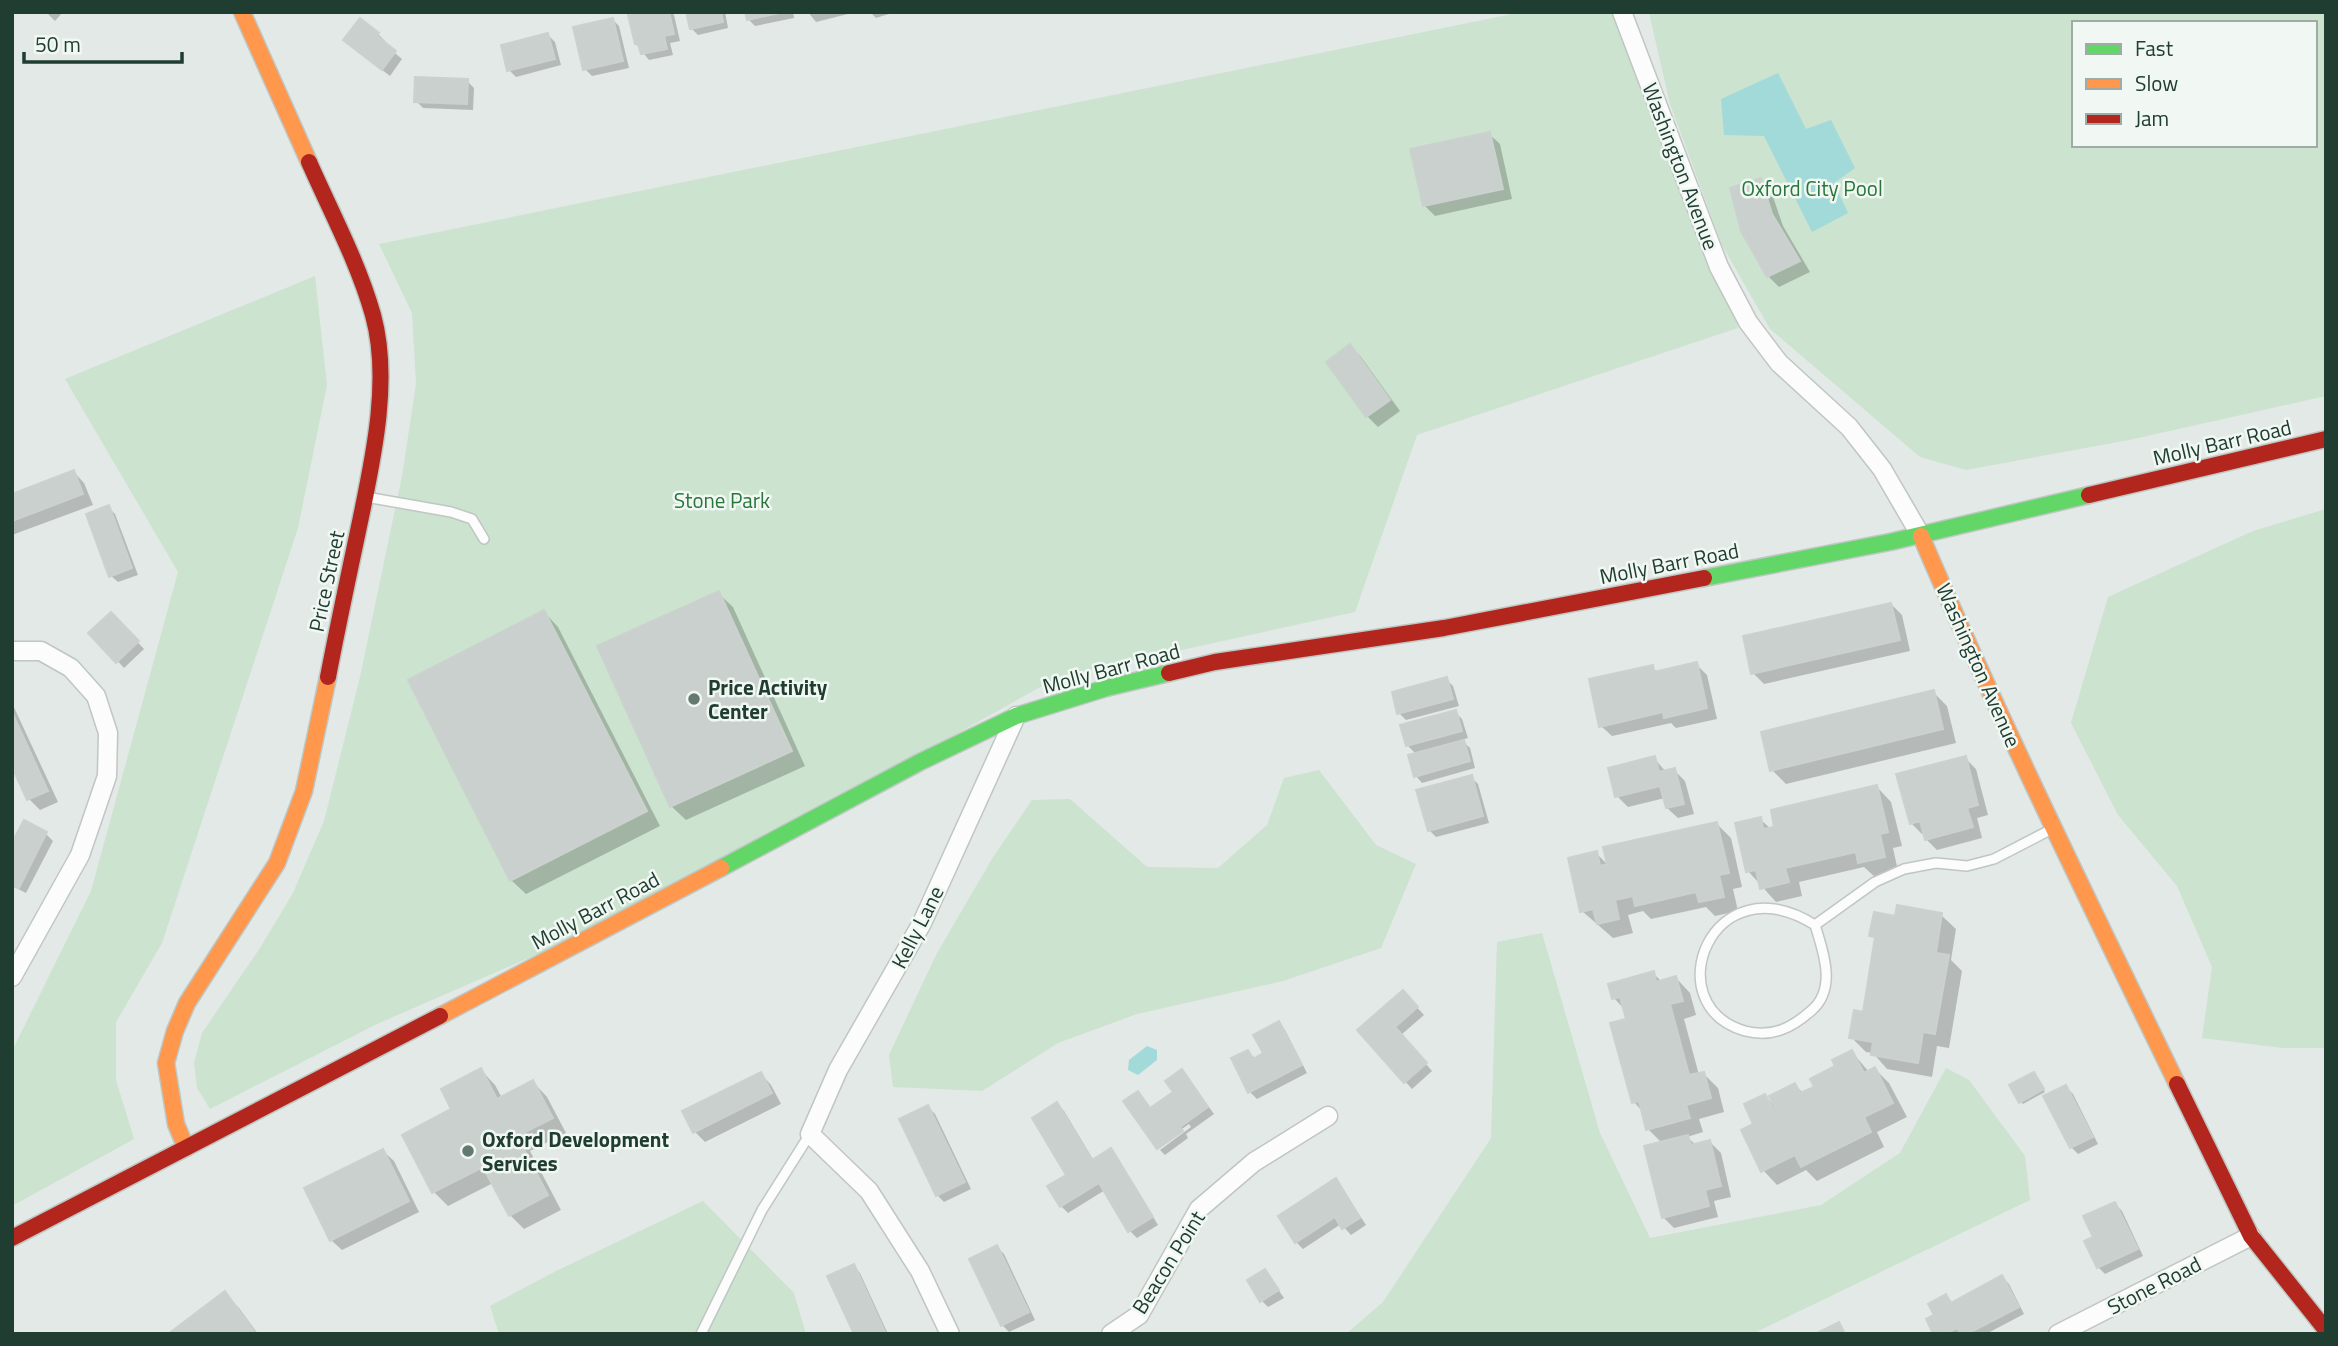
<svg xmlns="http://www.w3.org/2000/svg" width="2338" height="1346" font-family="'Titillium Web',sans-serif">
<rect width="100%" height="100%" fill="#e3e9e6"/>
<g fill="#cbe3cf" fill-rule="evenodd">
<path d="M1522 12H1623L1719 267 1738 328 1417 435 1355 612 1058 677 657 902 377 1024 210 1109 197 1088 194 1063 202 1033 260 948 293 893 324 821 360 677 402 476 416 384 412 313 379 244Z"/>
<path d="M2326 12V396L2129 440 1966 470 1920 457 1770 329 1722 245 1670 104 1649 13ZM2074 23H2315V145H2074Z"/>
<path d="M315 276 327 385 298 528 162 943 116 1022V1080L134 1139 12 1206V1051L91 891 178 572 65 379Z"/>
<path d="M2326 509V1048H2283L2202 1038 2212 967 2177 886 2118 815 2071 723 2108 597 2253 531Z"/>
<path d="M1319 770 1376 845 1416 864 1381 948 1283 981 1137 1014 1058 1043 982 1091 893 1087 889 1055 936 955 993 857 1032 800 1070 799 1147 867 1218 868 1267 825 1284 778Z"/>
<path d="M1542 933 1600 1133 1650 1238 1821 1205 1900 1153 1946 1068 1969 1080 2025 1156 2030 1200 1752 1334H1346L1383 1302 1491 1138 1497 942Z"/>
<path d="M703 1201 794 1293 806 1334H499L490 1306 556 1271Z"/>
</g>
<g fill="#a1dad9">
<path d="M1778 73 1806 129 1831 120 1855 168 1834 183 1848 213 1812 232 1764 136 1724 135 1721 99Z"/>
<path d="M1147 1046 1157 1050V1060L1138 1075 1128 1070 1129 1060Z"/>
</g>
<g fill="#0003">
<path d="M46 12H63L55 21Z"/>
<path d="M648 12H672L674 15 680 41 670 43 673 55 649 60 636 44Z"/>
<path d="M688 12H725L728 28 698 35 691 28Z"/>
<path d="M747 12H793L794 18 755 26 748 19Z"/>
<path d="M808 12H852V13L816 22Z"/>
<path d="M870 12H895L876 18Z"/>
<path d="M612 19 619 26 629 68 592 76 585 69Z"/>
<path d="M378 34 385 41 383 43 402 59 390 76 352 47Z"/>
<path d="M548 35 555 42 561 65 516 77 509 70Z"/>
<path d="M467 81 474 88 473 110 423 108 416 101Z"/>
<path d="M1489 134 1500 144 1512 199 1435 216 1424 205Z"/>
<path d="M1760 180 1771 191 1783 226 1810 272 1779 287 1768 276Z"/>
<path d="M1350 346 1361 357 1400 411 1378 427 1367 416Z"/>
<path d="M74 472 84 483 93 505 12 535V495Z"/>
<path d="M108 507 115 514 138 575 118 582 111 576Z"/>
<path d="M718 593 733 607 805 766 686 820 671 806Z"/>
<path d="M1891 604 1902 615 1910 651 1764 684 1753 673Z"/>
<path d="M544 612 558 627 660 826 526 894 511 880Z"/>
<path d="M111 614 144 649 124 668 91 633Z"/>
<path d="M1696 664 1707 675 1717 719 1676 728 1671 723 1612 736 1601 726 1652 667 1658 673Z"/>
<path d="M1446 679 1453 686 1459 706 1406 720 1399 713Z"/>
<path d="M1933 692 1947 706 1956 743 1786 784 1772 770Z"/>
<path d="M12 703 58 802 40 810 29 799 12 762Z"/>
<path d="M1455 712 1462 719 1468 738 1461 740 1470 748 1475 768 1422 783 1416 776V754L1408 746Z"/>
<path d="M1654 758 1666 772 1674 770 1685 781 1694 814 1678 818 1667 808 1665 798 1628 807 1617 796 1610 769Z"/>
<path d="M1965 758 1976 769 1988 815 1977 818 1982 838 1937 850 1926 839 1925 833 1922 834 1911 823Z"/>
<path d="M1471 777 1478 784 1489 823 1436 837 1429 830Z"/>
<path d="M1877 787 1891 802 1902 846 1893 848 1898 871 1875 877 1864 867 1799 882 1802 896 1776 902 1748 871 1760 819 1771 829Z"/>
<path d="M24 822 46 834 53 841 26 893 12 886V846Z"/>
<path d="M1716 823 1731 838 1742 887 1733 889 1738 911 1715 916 1706 907 1651 919 1643 911 1628 915 1633 933 1613 938 1582 911 1596 853 1610 867Z"/>
<path d="M1941 915 1956 929 1951 960 1962 971 1949 1048 1937 1046 1932 1077 1887 1069 1873 1053 1866 1052 1851 1037 1864 1014 1877 940 1871 935Z"/>
<path d="M1653 973 1662 982 1676 978 1690 993 1696 1015 1684 1019 1699 1075 1703 1073 1718 1088 1724 1112 1699 1119 1703 1132 1687 1137 1696 1145 1710 1142 1721 1153 1731 1197 1714 1201 1718 1217 1674 1228 1663 1217 1662 1143 1648 1129 1643 1112 1634 1102 1628 1020 1625 1010 1614 998Z"/>
<path d="M1403 992 1424 1015 1401 1035 1432 1071 1412 1089 1360 1031Z"/>
<path d="M1278 1023 1285 1030 1307 1073 1257 1099 1250 1092 1248 1052 1256 1059 1266 1054Z"/>
<path d="M1852 1052 1869 1072 1875 1069 1889 1083 1907 1117 1877 1132 1884 1147 1817 1181 1806 1170 1777 1185 1763 1170 1765 1096 1775 1106 1795 1085 1804 1094 1816 1088Z"/>
<path d="M481 1070 495 1085 502 1098 533 1082 547 1097 566 1133 530 1151 561 1210 524 1229 510 1215 493 1183 448 1206 434 1192 453 1110Z"/>
<path d="M761 1074 771 1085 781 1104 705 1142 695 1132Z"/>
<path d="M2034 1074 2045 1092 2023 1104 2020 1101Z"/>
<path d="M1188 1078 1214 1114 1186 1134 1188 1138 1165 1155 1160 1150 1191 1127 1189 1124 1157 1147 1138 1093 1151 1109 1175 1092Z"/>
<path d="M2066 1087 2073 1094 2098 1144 2078 1154 2071 1147Z"/>
<path d="M1057 1104 1064 1111 1094 1161 1111 1151 1117 1158 1158 1225 1137 1238 1130 1231 1105 1190 1068 1213 1061 1206 1068 1175Z"/>
<path d="M928 1107 935 1114 971 1189 944 1202 937 1195Z"/>
<path d="M383 1151 394 1161 419 1212 342 1250 331 1240Z"/>
<path d="M1336 1181 1342 1188 1366 1225 1351 1235 1341 1224 1303 1249 1296 1242Z"/>
<path d="M2115 1204 2122 1211 2143 1256 2105 1274 2098 1267 2095 1237Z"/>
<path d="M997 1247 1004 1254 1035 1320 1009 1332 1002 1325Z"/>
<path d="M853 1266 860 1273 888 1334H856Z"/>
<path d="M1265 1271 1284 1298 1268 1307 1262 1301Z"/>
<path d="M2002 1277 2009 1284 2024 1314 1986 1334H1935L1936 1315 1946 1297 1953 1303Z"/>
<path d="M225 1294 239 1308 258 1334H171Z"/>
</g>
<g fill="#cad0cd" stroke="#cbd2ce" stroke-width="2">
<path d="M640 12H669L674 34 664 36 667 49 641 54 638 44H635L628 15Z"/>
<path d="M686 12H721L723 22 690 29Z"/>
<path d="M745 12H784L747 20Z"/>
<path d="M360 18 379 33 377 36 396 51 382 70 343 40Z"/>
<path d="M613 18 623 61 583 70 573 27Z"/>
<path d="M548 33 555 59 507 71 501 45Z"/>
<path d="M415 77 468 79 467 104 414 102Z"/>
<path d="M1490 132 1503 189 1423 206 1410 149Z"/>
<path d="M1761 178 1772 214 1800 261 1767 277 1741 231 1730 188Z"/>
<path d="M1350 344 1390 400 1366 417 1326 362Z"/>
<path d="M74 470 83 494 12 521V494Z"/>
<path d="M109 505 132 568 109 577 86 514Z"/>
<path d="M719 591 792 751 670 807 597 646Z"/>
<path d="M1891 603 1900 640 1751 674 1743 636Z"/>
<path d="M544 610 647 811 510 881 408 680Z"/>
<path d="M111 612 139 641 116 663 88 633Z"/>
<path d="M1697 662 1707 708 1664 718 1663 712 1599 727 1589 679 1653 665 1654 672Z"/>
<path d="M1447 677 1453 699 1397 714 1392 692Z"/>
<path d="M1934 690 1943 729 1770 771 1761 732Z"/>
<path d="M1456 710 1462 731 1406 746 1400 725Z"/>
<path d="M12 712 48 791 27 800 12 767Z"/>
<path d="M1464 740 1470 761 1414 777 1408 755Z"/>
<path d="M1655 756 1659 772 1675 768 1684 804 1666 808 1660 786 1615 797 1608 768Z"/>
<path d="M1966 756 1978 805 1967 808 1973 827 1925 840 1920 821 1910 824 1896 774Z"/>
<path d="M1472 775 1483 816 1428 831 1416 790Z"/>
<path d="M1877 785 1888 832 1880 834 1885 857 1858 863 1856 852 1785 868 1789 882 1760 889 1756 870 1746 872 1735 823 1761 817 1763 829 1774 827 1771 810Z"/>
<path d="M24 820 47 832 19 888 12 884V842Z"/>
<path d="M1717 822 1729 873 1719 875 1724 897 1699 902 1696 892 1635 906 1633 896 1615 900 1619 919 1597 924 1593 909 1580 912 1568 858 1597 851 1600 866 1607 864 1603 847Z"/>
<path d="M1897 905 1942 913 1936 953 1949 955 1935 1034 1923 1032 1918 1063 1871 1055 1873 1042 1849 1038 1854 1010 1863 1012 1875 937 1869 936 1874 912 1895 916Z"/>
<path d="M1654 971 1656 982 1676 976 1683 1001 1670 1004 1689 1075 1704 1072 1711 1098 1686 1105 1690 1118 1646 1130 1639 1101 1632 1103 1610 1023 1626 1019 1620 997 1612 999 1608 984Z"/>
<path d="M1403 990 1418 1007 1395 1027 1427 1063 1404 1083 1357 1030Z"/>
<path d="M1279 1021 1302 1065 1248 1093 1231 1058 1248 1050 1253 1059 1263 1053 1253 1035Z"/>
<path d="M1852 1050 1864 1073 1875 1067 1893 1103 1864 1117 1871 1132 1801 1167 1795 1155 1761 1172 1741 1130 1753 1124 1744 1104 1765 1094 1775 1112 1777 1111 1769 1096 1795 1083 1800 1093 1814 1087 1810 1079 1835 1066 1832 1060Z"/>
<path d="M481 1068 497 1099 533 1080 553 1118 517 1136 548 1195 509 1216 483 1167 432 1193 402 1135 451 1109 441 1089Z"/>
<path d="M1182 1069 1208 1107 1180 1127 1183 1131 1157 1149 1123 1101 1138 1091 1150 1108 1173 1092 1165 1081Z"/>
<path d="M761 1072 772 1093 693 1133 682 1111Z"/>
<path d="M2034 1072 2044 1089 2019 1103 2009 1085Z"/>
<path d="M2066 1085 2093 1137 2070 1148 2043 1096Z"/>
<path d="M1057 1102 1092 1160 1111 1148 1153 1217 1128 1232 1099 1183 1060 1207 1047 1186 1066 1175 1032 1118Z"/>
<path d="M928 1105 965 1182 936 1196 899 1119Z"/>
<path d="M1688 1135 1691 1145 1710 1140 1721 1186 1705 1190 1709 1206 1662 1218 1644 1146Z"/>
<path d="M383 1149 409 1201 330 1241 304 1188Z"/>
<path d="M1336 1178 1360 1218 1342 1229 1335 1217 1295 1243 1278 1216Z"/>
<path d="M2115 1202 2138 1249 2097 1268 2084 1241 2093 1237 2083 1216Z"/>
<path d="M997 1245 1029 1312 1001 1326 969 1259Z"/>
<path d="M854 1264 885 1332 881 1334H854L827 1276Z"/>
<path d="M1265 1269 1279 1290 1260 1302 1247 1280Z"/>
<path d="M2002 1275 2019 1307 1967 1334H1961L1957 1328 1946 1334H1933L1926 1319 1934 1315 1928 1304 1946 1294 1951 1303Z"/>
<path d="M225 1291 256 1334H168Z"/>
<path d="M1839 1322 1845 1334H1815Z"/>
</g>
<g fill="none" stroke-linecap="round" stroke-linejoin="round">
<defs>
<g id="lane">
<path d="M366 497 451 512 472 519 484 539"/>
<path d="M1815 925C1823 951 1837 988 1812 1010 1792 1028 1772 1038 1745 1031 1655 1005 1712 860 1815 925L1875 882 1904 869 1936 863 1967 866 1994 859 2052 829"/>
<path d="M701 1334 762 1210 810 1134"/>
</g>
<g id="street">
<path d="M1622 12 1719 267 1748 322 1779 363 1849 427 1882 469 1921 536"/>
<path d="M12 651H41L71 668 96 696 108 733 107 776 80 855 12 977"/>
<path d="M950 1334 920 1271 869 1191 810 1134 838 1070 922 923 1016 716"/>
<path d="M1111 1334 1139 1315 1199 1209 1254 1162 1328 1116"/>
<path d="M2058 1334 2251 1236"/>
</g>
<g id="fast">
<path d="M1704 578 1890 542 2089 495"/>
<path d="M721 868 920 762 1016 716 1106 688 1169 673"/>
</g>
<g id="slow">
<path d="M242 12 309 162"/>
<path d="M1921 536C2000 721 2089 902 2177 1084"/>
<path d="M440 1016 721 868"/>
<path d="M186 1148 176 1124 166 1063 175 1031 187 1003 277 863 304 791 328 677"/>
</g>
<g id="jam">
<path d="M309 162C331 212 358 262 373 315 392 383 371 468 357 536 347 583 337 630 328 677"/>
<path d="M2089 495 2326 439"/>
<path d="M1169 673 1215 662 1444 628 1704 578"/>
<path d="M2177 1084 2251 1236 2326 1330"/>
<path d="M12 1238 440 1016"/>
</g>
</defs>
<use href="#lane" stroke="#c0c6c3" stroke-width="12"/>
<use href="#street" stroke="#c0c6c3" stroke-width="21"/>
<use href="#fast" stroke="#bec7c3" stroke-width="19"/>
<use href="#slow" stroke="#bec7c3" stroke-width="19"/>
<use href="#jam" stroke="#bec7c3" stroke-width="19"/>
<use href="#lane" stroke="#fbfcfb" stroke-width="9"/>
<use href="#street" stroke="#fbfcfb" stroke-width="18"/>
<use href="#fast" stroke="#63d668" stroke-width="16"/>
<use href="#slow" stroke="#ff974d" stroke-width="16"/>
<use href="#jam" stroke="#b3261e" stroke-width="16"/>
</g>
<g fill="#647970" stroke="#f1f8f3" stroke-width="2.5">
<circle cx="694" cy="699" r="7"/>
<circle cx="468" cy="1151" r="7"/>
</g>
<g text-anchor="middle" dominant-baseline="central" stroke-width="5" stroke-linejoin="round" paint-order="stroke">
<g font-size="21" fill="#203d31" stroke="#f1f8f3">
<text transform="translate(1681 166) rotate(69)">Washington Avenue</text>
<text transform="translate(2222 442) rotate(-13)">Molly Barr Road</text>
<text transform="translate(1669 563) rotate(-11)">Molly Barr Road</text>
<text transform="translate(326 581) rotate(-78)">Price Street</text>
<text transform="translate(1979 665) rotate(66)">Washington Avenue</text>
<text transform="translate(1111 668) rotate(-15)">Molly Barr Road</text>
<text transform="translate(595 910) rotate(-28)">Molly Barr Road</text>
<text transform="translate(917 927) rotate(-63)">Kelly Lane</text>
<text transform="translate(1168 1262) rotate(-58)">Beacon Point</text>
<text transform="translate(2154 1285) rotate(-27)">Stone Road</text>
</g>
<g font-size="21" fill="#28763a" stroke="#f1f8f3">
<text x="1812" y="188">Oxford City Pool</text>
<text x="722" y="500">Stone Park</text>
</g>
<g font-size="21" font-weight="bold" fill="#203d31" stroke="#f1f8f3" text-anchor="start">
<text x="708" y="687">Price Activity<tspan x="708" dy="24">Center</tspan></text>
<text x="482" y="1139">Oxford Development<tspan x="482" dy="24">Services</tspan></text>
</g>
</g>
<rect width="2338" height="1346" fill="none" stroke="#203d31" stroke-width="28"/>
<rect x="2072" y="21" width="245" height="126" fill="#f1f8f3" stroke="#9dada5" stroke-width="2"/>
<rect x="2086" y="44" width="35" height="10" fill="#63d668" stroke="#9dada5" stroke-width="2"/>
<text x="2135" y="56" font-size="21" fill="#203d31">Fast</text>
<rect x="2086" y="79" width="35" height="10" fill="#ff974d" stroke="#9dada5" stroke-width="2"/>
<text x="2135" y="91" font-size="21" fill="#203d31">Slow</text>
<rect x="2086" y="114" width="35" height="10" fill="#b3261e" stroke="#9dada5" stroke-width="2"/>
<text x="2135" y="126" font-size="21" fill="#203d31">Jam</text>
<path d="M24 52v10h158v-10" fill="none" stroke="#203d31" stroke-width="3.5"/>
<text x="35" y="52" font-size="21" fill="#203d31" stroke="#f1f8f3" stroke-width="5" paint-order="stroke">50 m</text>
</svg>
